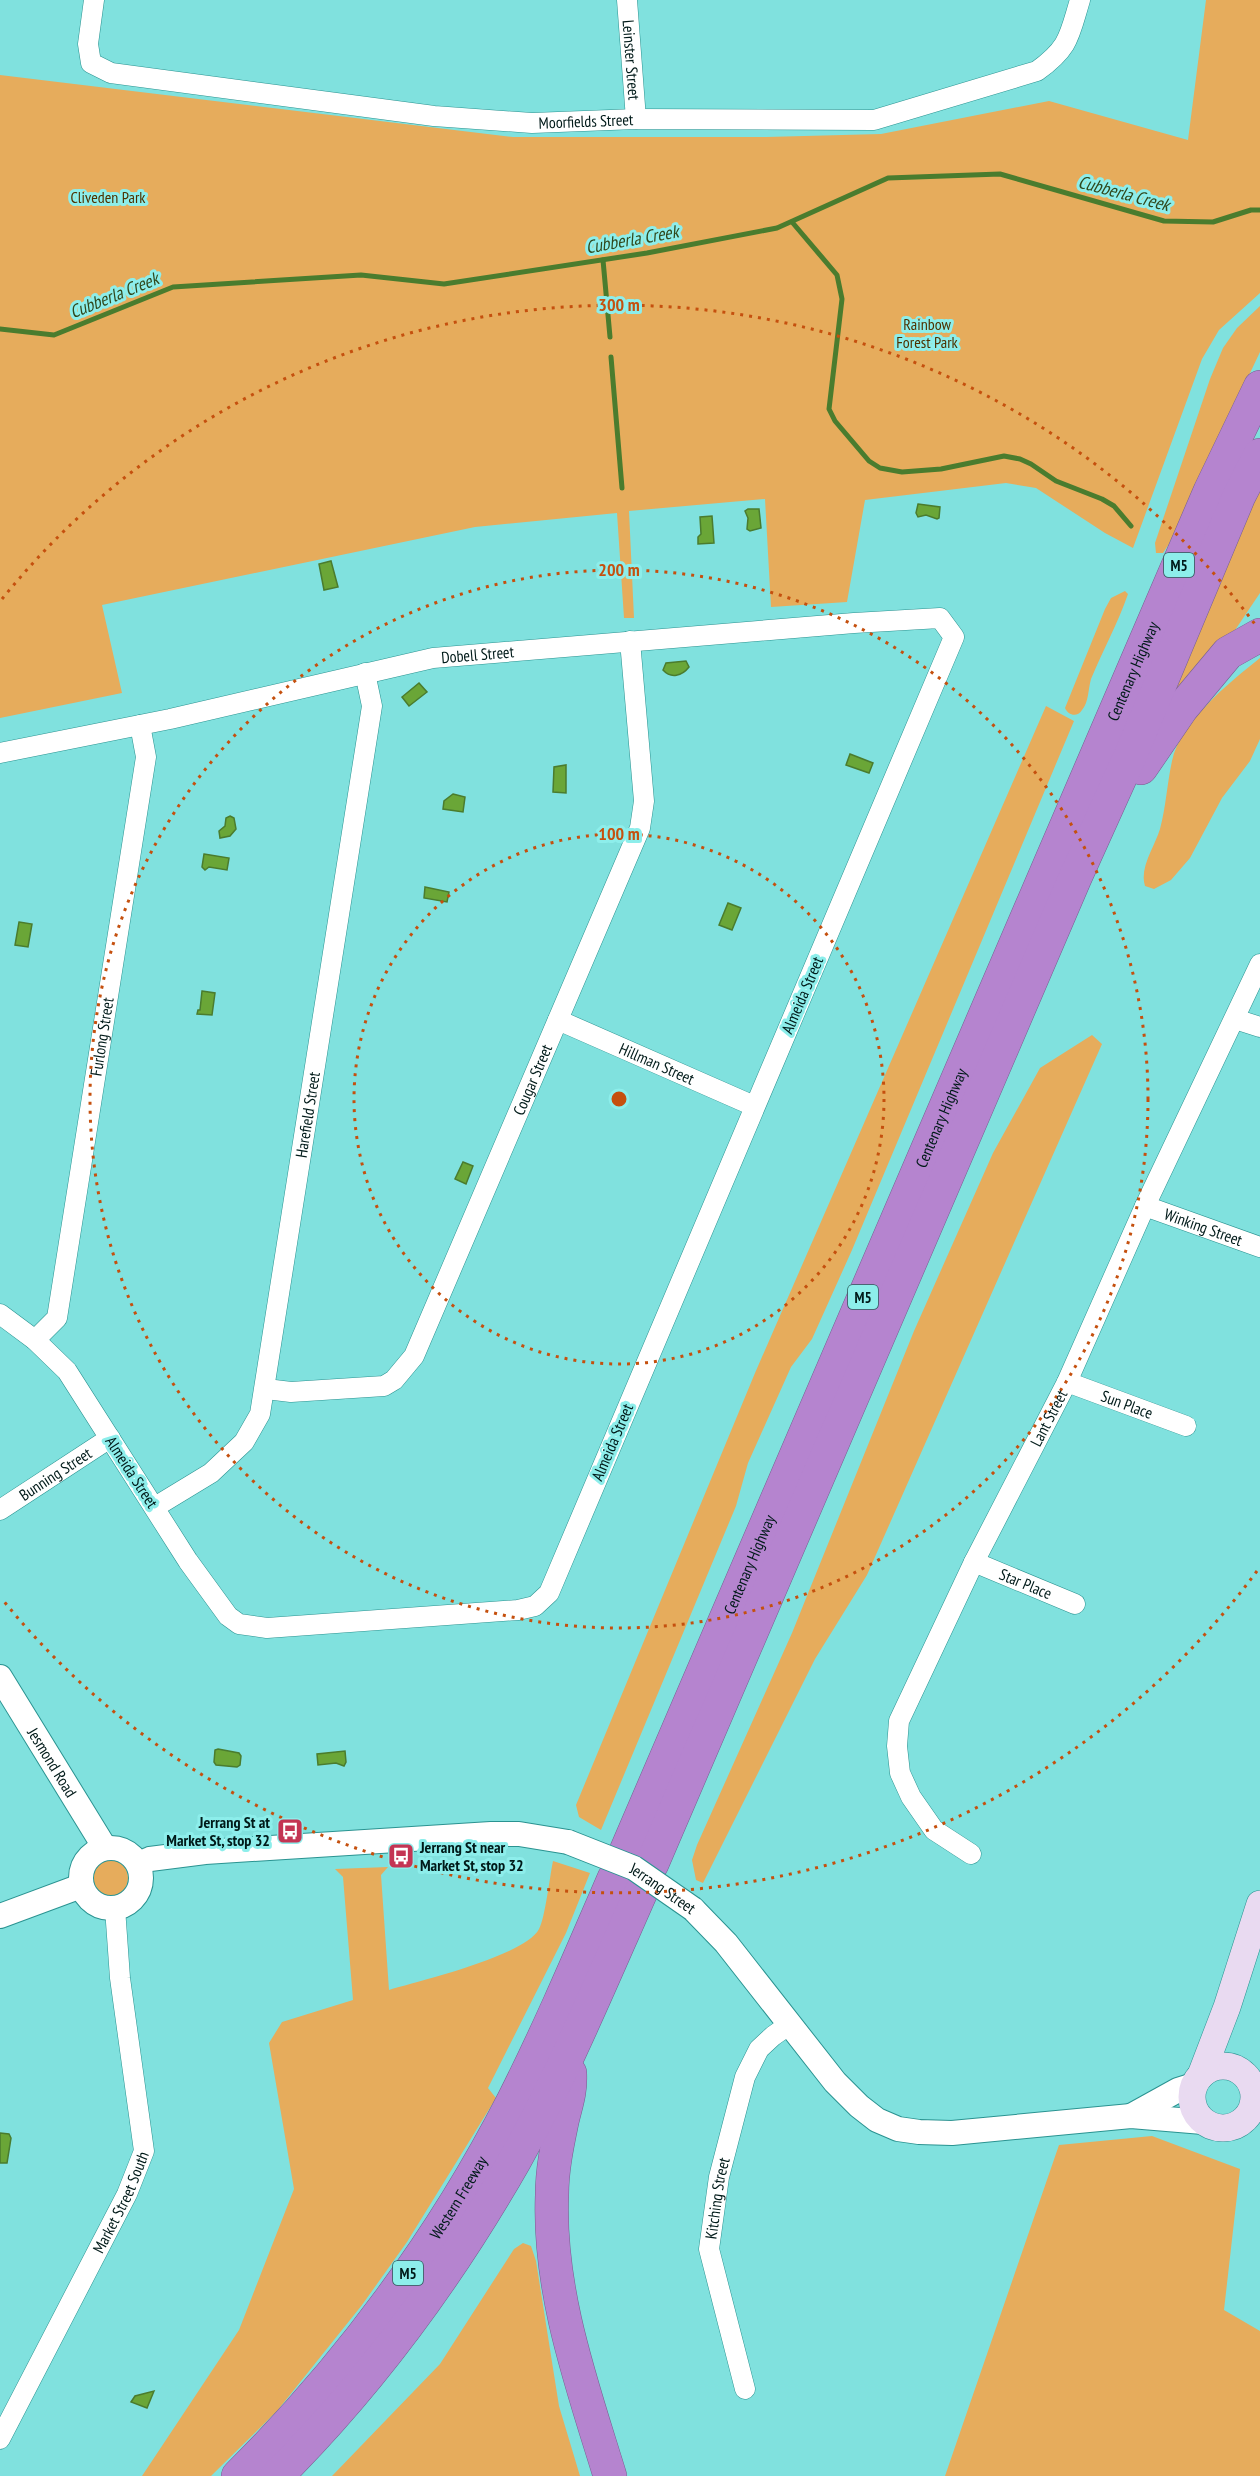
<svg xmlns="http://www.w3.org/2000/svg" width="1260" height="2476" font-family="'PT Sans Narrow',sans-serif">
<rect width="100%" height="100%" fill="#80e1de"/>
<g fill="#e6ac5c">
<path d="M1206 0H1260V293L1219 330 1202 359 1133 548 1105 533 1036 488 1006 483 865 500 847 602 771 607 765 499 629 511 634 618H624L617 513 475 527 102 605 122 693 0 718V75L513 137H766L881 134 1049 101 1188 140Z"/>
<path d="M1260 306V352L1169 544 1163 553H1156L1155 543 1210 379 1223 348 1237 328Z"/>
<path d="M1260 479V593L1225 645 1167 699Z"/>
<path d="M1125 591 1128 594C1118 623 1103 650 1091 679 1088 689 1089 702 1082 710 1077 718 1068 715 1065 708L1105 609 1111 598Z"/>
<path d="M1260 658V739L1250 761 1222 798 1190 858 1171 880 1154 889 1145 886C1139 868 1155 846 1160 829 1166 807 1167 784 1172 761 1180 722 1230 682 1260 658Z"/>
<path d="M1046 706 1074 721 852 1250 812 1339 791 1367 748 1463 736 1506 601 1830 579 1817 576 1805 755 1373Z"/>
<path d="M1092 1035 1102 1044 867 1575 815 1659 703 1883 696 1880 692 1860 697 1845 792 1633 914 1331 993 1153 1040 1068Z"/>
<circle cx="108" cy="1878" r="20"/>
<path d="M553 1861 590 1873 566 1933 488 2088 496 2098 407 2242 362 2305 277 2411 211 2476H142L239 2330 294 2189 269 2043 282 2022 353 2000 343 1877 335 1869 388 1867 381 1875 389 1990C419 1981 525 1956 539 1929 545 1919 550 1875 553 1861Z"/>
<path d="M1152 2136 1240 2169 1224 2310 1260 2331V2476H945L1059 2145Z"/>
<path d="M523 2243 531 2246 536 2261 559 2406 580 2476H332L440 2364 514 2249Z"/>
</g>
<g fill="#6aa637" stroke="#4a7c2e" stroke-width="1.5">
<path d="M918 504 940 507 939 518 937 519 926 515 918 517 916 513Z"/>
<path d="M748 509H759L761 528 750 531 747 529 748 518 745 511Z"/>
<path d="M712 516 714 543 698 544V537L701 534 700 517Z"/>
<path d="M331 561 338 587 324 590 319 564Z"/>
<path d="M686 661 689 667C682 676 671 679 663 670L666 663Z"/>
<path d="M419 683 427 692 409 706 402 697Z"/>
<path d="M850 754 873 763 869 773 846 765Z"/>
<path d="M566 765V793L553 792 554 767Z"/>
<path d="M453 794 465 797 463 812 443 809 444 801Z"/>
<path d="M230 816 234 818 236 829 230 836 220 838 219 831 225 826 226 818Z"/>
<path d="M204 854 229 858 227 870 209 867 205 870 202 867Z"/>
<path d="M425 887 449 892 447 902 424 898Z"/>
<path d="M728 903 741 908 732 930 719 925Z"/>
<path d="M19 922 32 924 28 947 15 945Z"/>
<path d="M202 991 215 993 212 1015 197 1014 198 1010H200Z"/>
<path d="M463 1162 473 1166 466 1184 455 1179Z"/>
<path d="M218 1749 239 1753 241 1756 240 1765 237 1767 216 1765 214 1762 215 1750Z"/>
<path d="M345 1751 346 1762 344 1766 336 1763 318 1765 317 1754Z"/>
<path d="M0 2133 9 2134 11 2138 7 2163H0Z"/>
<path d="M154 2391 147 2408 131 2402 135 2396Z"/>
</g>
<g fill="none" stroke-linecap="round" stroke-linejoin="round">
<g stroke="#4a7c2e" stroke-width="5">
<path d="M792 222 837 275 842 299 829 409 835 421 869 461 880 468 902 472 941 469 1004 456 1020 459 1031 464 1056 481 1102 499 1114 506 1131 526"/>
<path d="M603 260 610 337"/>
<path d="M0 329 54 335 173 287 361 275 444 284 647 253 777 228 888 178 1000 174 1164 221 1213 222 1251 210H1260"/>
<path d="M611 357 622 488"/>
</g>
<defs>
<g id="minor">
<path id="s1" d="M94 0 88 44 91 63 111 73 434 116 532 123 636 119 874 120 1037 71C1070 47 1069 36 1080 0"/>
<path id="s2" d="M627 0 636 119"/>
<path id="s3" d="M0 753 170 719 433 658 854 623 940 618 954 637 549 1593 535 1606 518 1610 267 1628 239 1624 228 1616 188 1561 67 1371 35 1340 0 1314"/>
<path d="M1235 1019 1260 1027"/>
<path id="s4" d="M558 1020 754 1106"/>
<path id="s5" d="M1145 1206 1260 1247"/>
<path id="s6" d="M35 1340 57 1318 146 757 140 725"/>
<path id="s7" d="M1067 1382 1186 1426"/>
<path id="s8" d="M266 1389 291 1392 384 1386 394 1380 414 1356 640 828 644 801 630 641"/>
<path id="s9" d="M155 1507 211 1473 244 1442 260 1414 372 706 365 673"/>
<path id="s10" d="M0 1510 110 1438"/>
<path id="s11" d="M974 1562 1075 1604"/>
<path id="s12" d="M971 1854 934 1830 911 1797 900 1773 897 1746 899 1721 974 1562 1067 1382 1145 1206 1260 964"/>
<path id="s13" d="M745 2389 709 2249 719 2177 745 2077 759 2049 773 2036 790 2024"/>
<path id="s14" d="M0 2439 127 2194 144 2151 120 1978 115 1908"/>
</g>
<g id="tertiary">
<path id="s15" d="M0 1677 105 1848"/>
<circle cx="111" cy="1878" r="30"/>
<path d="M138 1864 150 1859 205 1852 491 1834H519L568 1842"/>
<path d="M693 1909 726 1943 835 2082 859 2106 877 2120 898 2129 919 2132 952 2133 1131 2116 1203 2122"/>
<path d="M0 1916 81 1886"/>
<path d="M1131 2116 1178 2090 1194 2085"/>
</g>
<g id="secondary">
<circle cx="1223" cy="2097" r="31"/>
<path d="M1201 2075 1227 2007 1260 1904"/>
</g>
<g id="motorway">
<path d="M1141 768 1182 708 1228 653 1260 635"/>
<path id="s16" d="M626 1851 1210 491 1260 387"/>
<path d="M652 1864 1075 878 1131 754 1239 496 1260 455"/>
<path d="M570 2073C571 2093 566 2104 562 2122 557 2146 552 2170 552 2195 548 2291 582 2385 610 2476"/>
<path id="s17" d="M238 2476C348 2367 443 2238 513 2101 550 2028 582 1952 614 1878"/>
<path d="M277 2476C370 2383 450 2274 515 2160 563 2074 601 1982 641 1892"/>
</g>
</defs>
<use href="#minor" stroke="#2a9391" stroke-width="21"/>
<use href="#tertiary" stroke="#2a9391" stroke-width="26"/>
<use href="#secondary" stroke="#2a9391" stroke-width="28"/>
<use href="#motorway" stroke="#765f8f" stroke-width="34"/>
<use href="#minor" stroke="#fff" stroke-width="20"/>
<use href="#tertiary" stroke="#fff" stroke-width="24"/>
<use href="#secondary" stroke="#e9daf1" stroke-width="27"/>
<use href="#motorway" stroke="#b584cf" stroke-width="33"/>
<defs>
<g id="tertiary-bridge">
<path id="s18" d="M568 1842 634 1868 693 1909"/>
</g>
</defs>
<use href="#tertiary-bridge" stroke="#2a9391" stroke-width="26" stroke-linecap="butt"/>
<use href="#tertiary-bridge" stroke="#fff" stroke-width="24"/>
</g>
<g fill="none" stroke="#c5500e" stroke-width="3" stroke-dasharray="3 6">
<circle cx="619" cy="1099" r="265"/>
<circle cx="619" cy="1099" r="529"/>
<path d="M1257 1571A794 794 0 0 1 2 1599M2 599A794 794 0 0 1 1257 627"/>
</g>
<defs>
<symbol id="bus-square" viewBox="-11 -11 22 22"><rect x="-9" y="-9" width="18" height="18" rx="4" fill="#c43453" stroke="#8deeeb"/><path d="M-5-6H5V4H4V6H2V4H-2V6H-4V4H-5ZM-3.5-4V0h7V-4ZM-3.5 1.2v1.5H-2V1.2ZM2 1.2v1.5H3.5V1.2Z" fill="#fff"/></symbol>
</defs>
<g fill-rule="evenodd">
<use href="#bus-square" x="275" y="1816" width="30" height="30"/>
<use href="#bus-square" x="386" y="1841" width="30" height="30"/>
</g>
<g text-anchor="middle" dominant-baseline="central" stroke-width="6" stroke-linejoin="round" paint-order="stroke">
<g fill="#8deeeb" stroke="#2a5a58" stroke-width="1.5">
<rect x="1164" y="553" width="30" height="24" rx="4.5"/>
<rect x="848" y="1285" width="30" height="24" rx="4.5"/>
<rect x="393" y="2261" width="30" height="24" rx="4.5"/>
</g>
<g font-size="15" font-weight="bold" fill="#001a19">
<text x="1179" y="565">M5</text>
<text x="863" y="1297">M5</text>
<text x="408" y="2273">M5</text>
</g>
<g font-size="16" fill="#001a19" stroke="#8deeeb">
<text stroke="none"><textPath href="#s2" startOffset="60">Leinster Street</textPath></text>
<text stroke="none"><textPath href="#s1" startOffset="564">Moorfields Street</textPath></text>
<text stroke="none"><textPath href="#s3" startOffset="488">Dobell Street</textPath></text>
<text stroke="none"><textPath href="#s16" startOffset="1284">Centenary Highway</textPath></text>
<text transform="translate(802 995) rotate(-67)">Almeida Street</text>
<text stroke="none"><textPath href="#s6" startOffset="316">Furlong Street</textPath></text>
<text stroke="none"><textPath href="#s4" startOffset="108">Hillman Street</textPath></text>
<text stroke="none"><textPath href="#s8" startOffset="462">Cougar Street</textPath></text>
<text stroke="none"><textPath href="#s9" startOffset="446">Harefield Street</textPath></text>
<text stroke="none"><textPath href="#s16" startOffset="798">Centenary Highway</textPath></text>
<text stroke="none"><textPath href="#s5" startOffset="62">Winking Street</textPath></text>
<text stroke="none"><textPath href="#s7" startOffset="64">Sun Place</textPath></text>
<text stroke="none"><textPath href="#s12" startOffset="501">Lant Street</textPath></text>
<text transform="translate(612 1442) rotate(-67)">Almeida Street</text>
<text transform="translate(132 1472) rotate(57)">Almeida Street</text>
<text stroke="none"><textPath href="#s10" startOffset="66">Bunning Street</textPath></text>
<text stroke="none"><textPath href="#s16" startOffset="312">Centenary Highway</textPath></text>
<text stroke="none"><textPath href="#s11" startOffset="56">Star Place</textPath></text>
<text stroke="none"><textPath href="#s15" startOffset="100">Jesmond Road</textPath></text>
<text stroke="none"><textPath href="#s18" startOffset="106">Jerrang Street</textPath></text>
<text stroke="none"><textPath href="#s17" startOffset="356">Western Freeway</textPath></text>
<text stroke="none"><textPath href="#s13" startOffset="196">Kitching Street</textPath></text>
<text stroke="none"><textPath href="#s14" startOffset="266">Market Street South</textPath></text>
</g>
<g font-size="16" fill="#4e3100" stroke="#8deeeb">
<text x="108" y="197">Cliveden Park</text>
<text x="927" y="324">Rainbow<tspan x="927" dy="18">Forest Park</tspan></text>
</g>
<g font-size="16" font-weight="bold" fill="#001a19" stroke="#8deeeb" text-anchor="end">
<text x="270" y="1822">Jerrang St at<tspan x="270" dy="18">Market St, stop 32</tspan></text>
<text x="420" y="1847" text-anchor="start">Jerrang St near<tspan x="420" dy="18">Market St, stop 32</tspan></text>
</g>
<g font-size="18" font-style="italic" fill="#30481d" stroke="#8deeeb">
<text transform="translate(1124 193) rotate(15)">Cubberla Creek</text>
<text transform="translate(632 239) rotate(-10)">Cubberla Creek</text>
<text transform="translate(114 295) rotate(-22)">Cubberla Creek</text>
</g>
</g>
<circle cx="619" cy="1099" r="9" fill="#c5500e" stroke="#8deeeb" stroke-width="3"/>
<g font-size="18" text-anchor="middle" font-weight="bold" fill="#c5500e" stroke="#8deeeb" stroke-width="6" stroke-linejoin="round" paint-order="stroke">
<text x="619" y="311">300 m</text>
<text x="619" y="576">200 m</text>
<text x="619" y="840">100 m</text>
</g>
</svg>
